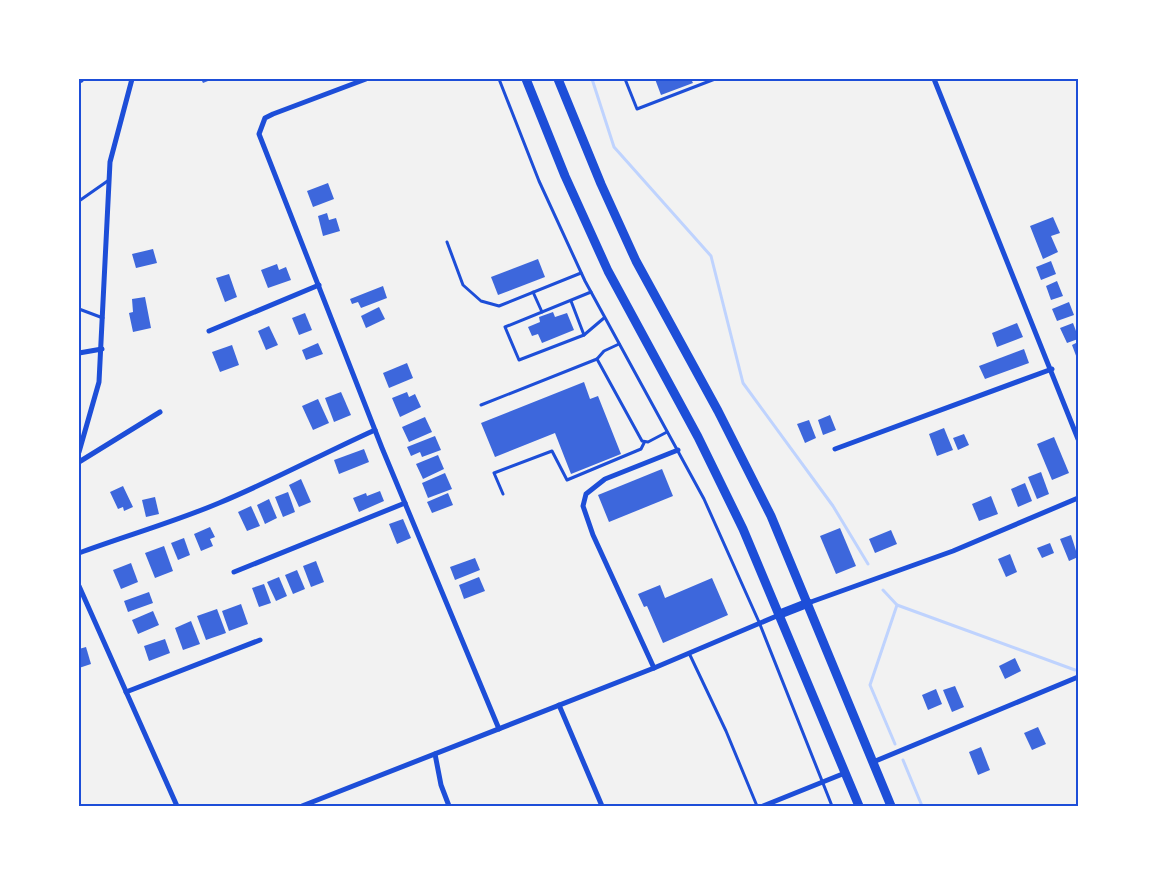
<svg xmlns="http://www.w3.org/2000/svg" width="1157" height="885" font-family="'Fira Sans',sans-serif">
<rect width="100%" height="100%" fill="#f2f2f2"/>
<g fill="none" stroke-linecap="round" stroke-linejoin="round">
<g stroke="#bfd3fe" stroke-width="3">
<path d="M592 79 614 147 711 256 743 383 833 506 868 564"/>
<path d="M883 590 897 605 1075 670"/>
<path d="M895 744 870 685 897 605"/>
<path d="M903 760 922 806"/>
</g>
</g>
<g fill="#3d67dc">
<path d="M201 79H213L203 83Z"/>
<path d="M655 79H691L693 83 661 95Z"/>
<path d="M328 183 334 199 313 207 307 191Z"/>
<path d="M327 213 329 220 336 218 340 231 323 236 318 216Z"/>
<path d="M1053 217 1060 233 1051 236 1058 252 1043 259 1030 226Z"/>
<path d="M153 249 157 263 136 268 132 254Z"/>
<path d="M538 259 545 277 498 295 491 277Z"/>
<path d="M1051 261 1056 274 1041 280 1036 267Z"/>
<path d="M277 264 279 270 286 267 291 280 268 288 261 270Z"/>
<path d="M229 274 237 297 225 302 216 278Z"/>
<path d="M1057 281 1063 296 1051 300 1046 286Z"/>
<path d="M383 286 387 298 361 308 358 302 352 304 350 299Z"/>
<path d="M145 297 151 328 133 332 129 313 133 312 132 299Z"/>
<path d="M1069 302 1074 315 1057 321 1052 309Z"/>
<path d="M379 307 385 319 366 328 361 316Z"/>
<path d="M553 312 555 317 567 313 574 330 542 343 538 334 532 336 528 327 540 322 539 317Z"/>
<path d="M305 313 312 330 299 335 292 318Z"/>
<path d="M1017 323 1023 337 997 347 992 333Z"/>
<path d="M1073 323 1076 331 1078 330V339L1067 343 1060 328Z"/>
<path d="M269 326 278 345 266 350 258 331Z"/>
<path d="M1078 342V361L1072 345Z"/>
<path d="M318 343 323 354 306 360 302 350Z"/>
<path d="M232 345 239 365 220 372 212 352Z"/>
<path d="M1024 349 1029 363 985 379 979 366Z"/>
<path d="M407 363 413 378 389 388 383 373Z"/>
<path d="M584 382 590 399 598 396 621 454 571 474 555 433 495 457 481 423Z"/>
<path d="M341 392 351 415 334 422 325 398Z"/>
<path d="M407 392 409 397 415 394 421 407 400 417 392 398Z"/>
<path d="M318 399 329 423 313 430 302 406Z"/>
<path d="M830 415 836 430 823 435 818 420Z"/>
<path d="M425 417 432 432 409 442 402 427Z"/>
<path d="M809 420 816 438 805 443 797 424Z"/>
<path d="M944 428 953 450 937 456 929 434Z"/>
<path d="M964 434 969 445 958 450 953 438Z"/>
<path d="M435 436 441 450 422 457 420 452 411 456 407 447Z"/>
<path d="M1054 437 1069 473 1052 480 1037 444Z"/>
<path d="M364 449 369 462 339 474 334 460Z"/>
<path d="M438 455 444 469 423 479 416 464Z"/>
<path d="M662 469 673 496 609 522 598 495Z"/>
<path d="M1041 472 1049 494 1037 499 1028 477Z"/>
<path d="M445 473 452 489 428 498 422 483Z"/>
<path d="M301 479 311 502 299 507 289 485Z"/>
<path d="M1025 483 1032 501 1018 507 1011 489Z"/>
<path d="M123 486 133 507 124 511 123 507 118 509 110 492Z"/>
<path d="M380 491 384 501 359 512 353 498 366 493 367 496Z"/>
<path d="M288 492 295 512 283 517 275 497Z"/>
<path d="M448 493 453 505 432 513 427 502Z"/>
<path d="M991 496 998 514 979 521 972 504Z"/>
<path d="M155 497 159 514 146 517 142 500Z"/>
<path d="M269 499 277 518 265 524 257 505Z"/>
<path d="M251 506 260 526 247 531 238 512Z"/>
<path d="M403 519 411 538 397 544 389 524Z"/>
<path d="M210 527 215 537 210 539 213 546 201 551 194 534Z"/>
<path d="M840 528 856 566 836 574 820 536Z"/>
<path d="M891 530 897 544 875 553 869 539Z"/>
<path d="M1071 535 1078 557 1069 561 1060 539Z"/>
<path d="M184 538 190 555 178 560 171 543Z"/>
<path d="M1050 543 1054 553 1042 558 1037 548Z"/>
<path d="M164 546 173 571 155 578 145 553Z"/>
<path d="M1010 554 1017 572 1006 577 998 559Z"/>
<path d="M475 558 480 570 455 580 450 567Z"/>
<path d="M316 561 324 582 311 587 303 566Z"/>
<path d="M131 563 138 582 121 589 113 570Z"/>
<path d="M297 570 305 589 293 594 285 575Z"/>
<path d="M279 577 287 596 276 601 267 582Z"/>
<path d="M479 577 485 591 464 599 459 585Z"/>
<path d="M712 578 728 615 663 643 647 606 644 607 638 594 660 585 665 598Z"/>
<path d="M264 584 271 603 259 607 252 588Z"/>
<path d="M149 592 153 603 128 612 124 601Z"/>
<path d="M241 604 248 624 229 631 222 611Z"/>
<path d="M217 609 226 633 206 640 197 616Z"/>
<path d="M153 611 159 625 138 634 132 620Z"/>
<path d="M191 621 200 644 183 650 175 628Z"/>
<path d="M165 639 170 653 149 661 144 646Z"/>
<path d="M86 647 91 664 79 668V649Z"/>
<path d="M1015 658 1021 671 1005 679 999 666Z"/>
<path d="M955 686 964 707 952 712 943 690Z"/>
<path d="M936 689 942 704 928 710 922 695Z"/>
<path d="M1038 727 1046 744 1032 750 1024 733Z"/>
<path d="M981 747 990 770 978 775 969 752Z"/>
</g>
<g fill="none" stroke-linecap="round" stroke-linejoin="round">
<g stroke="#1d4ed8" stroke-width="3">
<path d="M499 79 539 181 585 281 704 499 759 622 832 806"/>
<path d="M625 79 637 109 715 79"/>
<path d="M79 201 109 180"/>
<path d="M447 242 463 285 481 301 499 306 581 273"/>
<path d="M533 292 542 312"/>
<path d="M591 292 505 327 519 360 584 335 604 318"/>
<path d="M571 301 584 335"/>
<path d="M79 309 103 318"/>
<path d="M619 344 604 351 597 359 642 441 648 442 667 432"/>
<path d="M481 405 597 359"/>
<path d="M503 494 494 473 552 451 567 480 641 449 644 443"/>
<path d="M689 653 726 731 757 806"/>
</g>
<g stroke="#1d4ed8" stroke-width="5">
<path d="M366 79 273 114 265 118 259 134 382 448 499 729"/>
<path d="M934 79 1078 439"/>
<path d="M209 331 319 285"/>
<path d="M79 353 102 349"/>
<path d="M835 449 1052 369"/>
<path d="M79 452 99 382 110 162 132 79"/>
<path d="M79 462 160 412"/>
<path d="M79 553C125 536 174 522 219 503 272 481 322 454 375 430"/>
<path d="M234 572 405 503"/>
<path d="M79 586 177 806"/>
<path d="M808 603 953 551 1078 498"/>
<path d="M654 668 593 535 583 506 586 494 605 479 678 450"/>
<path d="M126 692 260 640"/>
<path d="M559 705 602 806"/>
<path d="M435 754 441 785 449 806"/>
<path d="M873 762 1078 677"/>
<path d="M302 806 654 668 779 615"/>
<path d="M763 806 845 773"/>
</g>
<path stroke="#1d4ed8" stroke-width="8" d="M79 79H80"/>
<g stroke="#1d4ed8" stroke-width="9">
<path d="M526 79 565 176 608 271 698 437 743 529 859 806"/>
<path d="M558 79 601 184 636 261 718 411 771 516 891 806"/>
<path d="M780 614 808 603"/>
</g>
</g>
<rect width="1157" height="885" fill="none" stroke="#ffffff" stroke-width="160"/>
<rect x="80" y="80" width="997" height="725" fill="none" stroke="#1d4ed8" stroke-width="2"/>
</svg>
